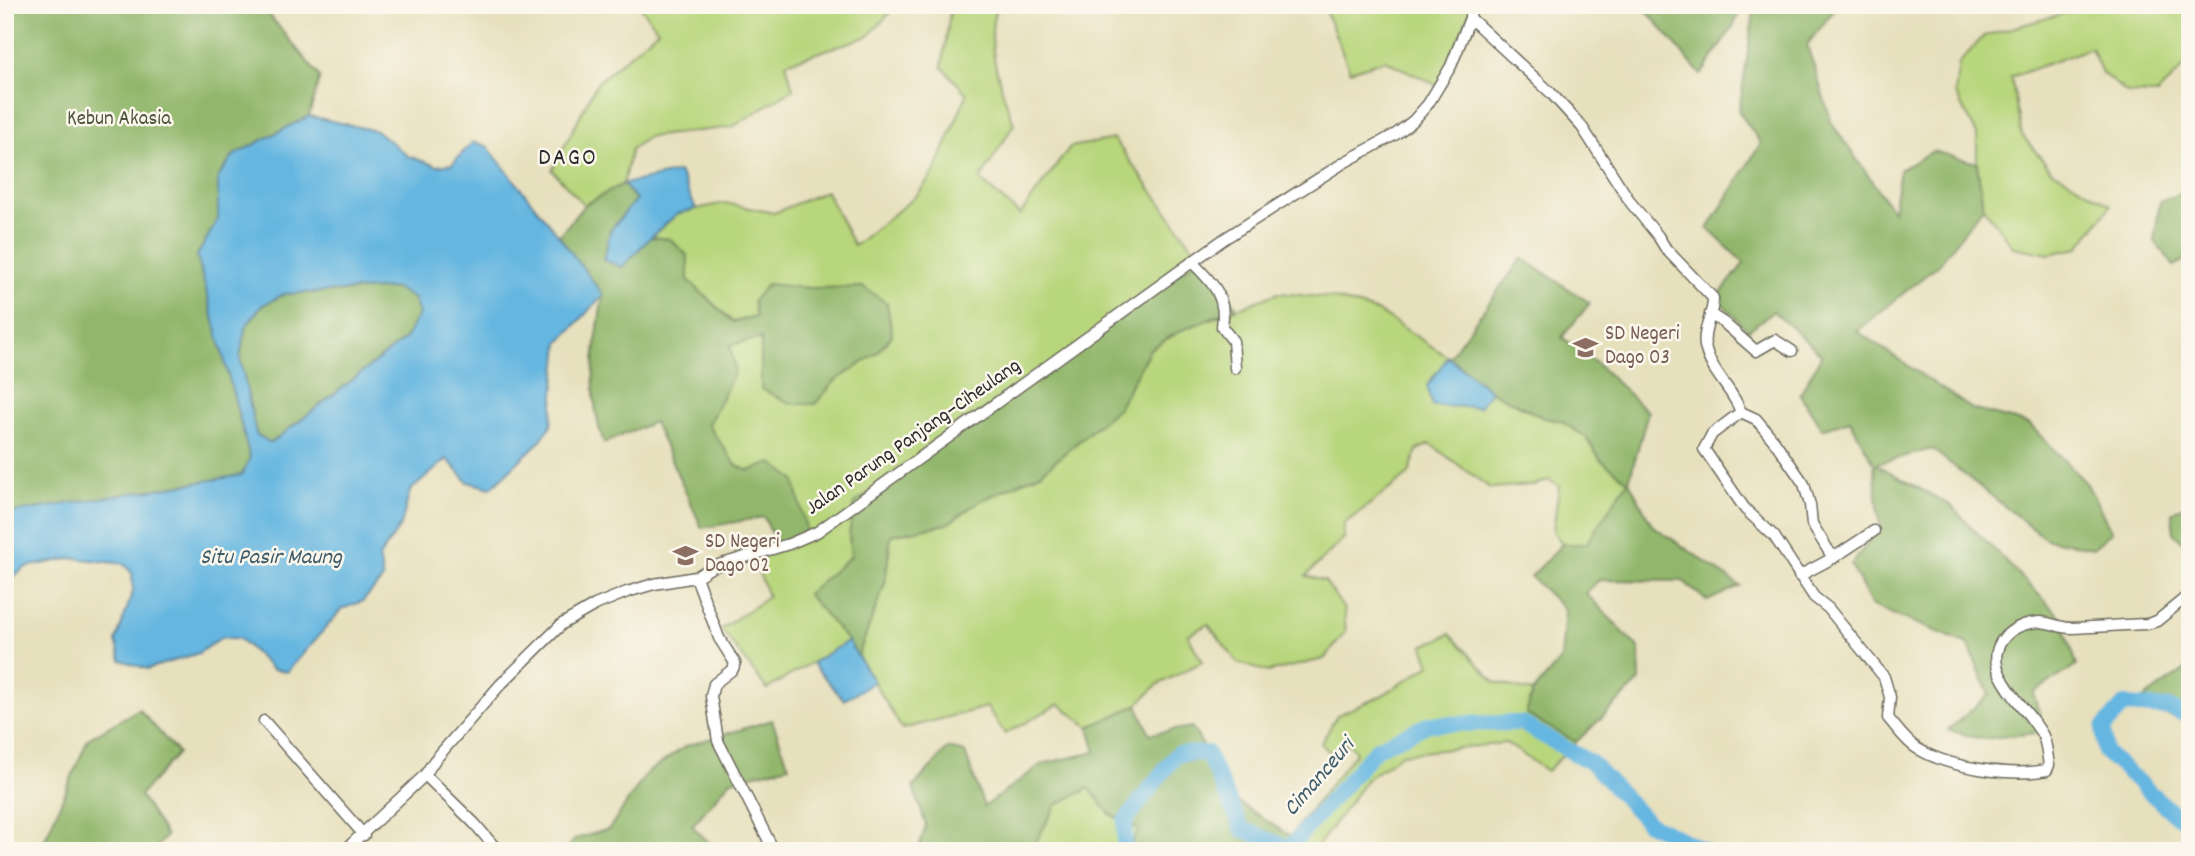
<svg xmlns="http://www.w3.org/2000/svg" width="2195" height="856" font-family="Dekko,sans-serif">
<rect width="100%" height="100%" fill="#fbf7ec"/>
<filter id="ink" filterUnits="userSpaceOnUse"><feTurbulence type="fractalNoise" baseFrequency=".0143" numOctaves="2"/><feDisplacementMap in="SourceGraphic" scale="14" xChannelSelector="R" yChannelSelector="G"/><feConvolveMatrix kernelMatrix="1 2 1 2 8 2 1 2 1" color-interpolation-filters="sRGB"/></filter>
<filter id="wash" filterUnits="userSpaceOnUse"><feTurbulence type="fractalNoise" baseFrequency=".00686" numOctaves="4" result="noise"/><feDisplacementMap in="SourceGraphic" scale="28" xChannelSelector="R" yChannelSelector="G"/><feGaussianBlur stdDeviation="1.57" result="paint"/><feColorMatrix in="noise" values="0 0 0 0 0 0 0 0 0 0 0 0 0 0 0 0 0 1.4 0 .05"/><feComposite in="paint" operator="in"/></filter>
<g filter="url(#wash)">
<rect width="100%" height="100%" fill="#e7e0bd"/>
<g fill="#b8d67c" stroke="#728054" stroke-width="2">
<path d="M639 5H897L869 36 786 63 793 89 732 127 648 137 631 149 623 184 584 205 552 170 597 83 658 30Z"/>
<path d="M951 5H997C983 44 1001 87 1014 124L980 180 1020 215 1070 147 1114 139 1201 258 849 534 851 556 808 594 848 641 767 689 721 629 768 597 753 556 807 533 748 472 736 465 707 425 735 371 730 345 761 338 815 404 834 382 877 353 892 335 887 304 809 288 767 285 756 317 733 322 688 280 670 239 651 237 677 213 725 203 774 213 826 191 854 246 916 196 935 171 967 94 942 67Z"/>
<path d="M1323 5H1473L1438 86 1385 60 1350 71Z"/>
<path d="M2093 5H2190V61L2157 94 2127 93 2102 73 2091 48 2011 77 2022 135 2051 170 2111 205 2078 248 2049 254 2013 247 1983 207 1977 163V134L1955 93 1959 63 1984 36Z"/>
<path d="M1278 293 1332 298 1379 312 1448 357 1427 386 1478 407 1491 391 1544 418 1561 421 1586 437 1600 459 1629 481 1586 544H1562L1553 531 1559 486 1549 480 1534 485 1490 488 1430 444 1417 450 1409 474 1344 524V538L1306 576 1325 581 1344 609 1346 632 1324 659 1268 672 1238 663 1208 624 1188 635 1202 662 1157 685 1137 705 1089 727 1059 704 1005 734 987 707 902 729 858 656 885 583 891 535 947 524 980 501 1041 473 1118 408 1150 349 1182 330Z"/>
<path d="M1450 634 1495 682 1533 692 1526 714 1576 742 1547 771 1506 743 1402 754 1368 778 1314 851H1298L1290 836 1356 752 1349 743 1330 752 1321 744 1337 715 1381 696 1430 665 1423 646Z"/>
<path d="M1089 788 1110 814 1139 830 1127 851H1031L1056 805Z"/>
</g>
<g fill="#92b76c" stroke="#5e714c" stroke-width="2">
<path d="M5 5H261L320 77 309 116 234 155 218 177V219L197 256 250 458 242 475 5 514Z"/>
<path d="M1636 5H1742L1734 25 1701 75 1646 10Z"/>
<path d="M1755 5H1838L1807 45 1832 124 1893 211 1900 170 1933 151 1977 163 1983 207 1938 265 1857 331 1972 409 2029 424 2087 484 2112 532 2093 548 2046 539 1932 449 1875 464 1950 505 2061 617 2077 665 2033 693 2045 732 1982 739 1948 730 1989 695 1968 644 1872 606 1851 565 1880 527 1874 464 1850 420 1822 429 1800 394 1822 355 1773 311 1748 331 1717 298 1744 263 1708 229 1761 143 1739 112Z"/>
<path d="M623 184 636 199 610 231 622 267 651 237 670 239 688 256V280L733 322 756 317 753 301 767 284 809 288 863 287 887 303 892 335 877 353 834 382 815 404H791L761 389V338L730 345 735 371 708 425 736 465 748 471 772 463 794 479 807 533 777 546 764 517 702 528 654 422 604 443C586 395 595 344 603 295L559 236 584 205Z"/>
<path d="M2180 193 2190 195V257L2174 266 2154 240 2160 202Z"/>
<path d="M1201 258 1237 307 1182 330 1150 349 1118 408 1041 473 980 501 947 524 891 535 885 583 858 656 848 641 807 594 851 556 849 534 855 503Z"/>
<path d="M1522 258 1590 303 1562 337 1597 364 1648 412 1629 481 1652 525 1740 586 1707 601 1683 581 1599 580 1586 593 1639 649 1640 681 1576 742 1526 714 1533 692 1561 659 1565 610 1531 577 1562 544H1586L1628 481 1600 459 1586 437 1561 421 1544 418 1491 391 1449 357Z"/>
<path d="M397 288 414 299 419 314 405 339 271 443 256 434 240 358 245 328 261 306 284 294Z"/>
<path d="M2190 501V549L2174 534 2172 513Z"/>
<path d="M2190 666V723L2136 704Z"/>
<path d="M1137 705 1150 734 1192 727 1235 800 1290 836 1298 851H1127L1139 830 1110 814 1089 788 1056 805 1031 851H918L926 825 913 787 948 748 965 752 984 807 1042 764 1096 752 1089 727Z"/>
<path d="M139 709 178 753 140 795 166 836 153 851H40L88 739Z"/>
<path d="M772 720 789 766 731 780 692 826 718 851H565L575 839 609 829 647 773 686 746Z"/>
</g>
<g fill="#65b6e0" stroke="#487086" stroke-width="2" fill-rule="evenodd">
<path d="M309 116 377 131 408 156 437 166 452 164 473 142 487 146 559 236 603 295 559 343 551 426 539 442 491 488 468 482 447 459 410 491 401 525 379 557 383 579 363 601 342 609 287 672 272 669 240 639 222 637 199 653 147 669 121 660 116 641 133 591 132 573 124 564 74 558 26 567 5 583V514L242 475 250 458 197 256 218 219V178L234 155ZM396 288 414 299 419 314 405 339 271 443 256 434 240 358 245 328 261 306 284 294Z"/>
<path d="M679 172 696 209 677 214 651 237 622 267 604 260 610 231 636 199 623 184Z"/>
<path d="M1448 357 1491 391 1479 407 1432 406 1427 386Z"/>
<path d="M848 641 874 682 844 700 812 663Z"/>
</g>
<g fill="none" stroke-linecap="round" stroke-linejoin="round">
<g stroke="#65b6e0" stroke-width="16">
<path d="M2190 716 2169 708 2124 705 2103 728 2105 752 2174 814 2190 823"/>
<path d="M1126 851 1124 849 1125 821 1177 754 1207 753 1242 829 1289 848 1377 748 1429 724 1521 723 1593 764 1648 823 1705 851"/>
</g>
</g>
</g>
<g filter="url(#ink)">
<g fill="none" stroke-linecap="round" stroke-linejoin="round">
<defs>
<g id="minor">
<path d="M1470 18 1550 92 1582 127 1631 203 1658 236 1666 249 1713 298C1714 314 1702 329 1705 346 1710 372 1732 388 1741 412L1712 434 1704 449 1745 509 1774 536 1814 597 1828 608 1884 677 1890 697 1888 718C1897 728 1906 742 1918 749 1950 768 2011 777 2047 770L2049 765C2047 755 2047 743 2042 734 2030 714 2012 698 2001 676 1986 647 2009 624 2039 622 2050 622 2060 628 2071 628 2096 627 2122 625 2147 624L2157 621 2190 594"/>
<path d="M1193 263C1213 283 1227 297 1222 327L1233 341 1235 368"/>
<path d="M1710 314 1724 323 1756 351 1775 340 1792 351"/>
<path d="M1741 412 1756 419 1775 442 1804 484 1810 505 1812 524 1833 558"/>
<path d="M1799 576 1833 558 1874 531"/>
<path d="M696 577 719 638 735 663 733 669 714 684 711 696 718 741 774 851"/>
<path d="M264 721 364 835"/>
<path d="M425 775 475 824 498 851"/>
<path d="M344 851 425 775 434 761 500 685 562 624 595 605 627 592 654 584 696 577 712 567 789 544 817 532 1224 239 1345 162 1396 134 1413 121 1428 104 1451 66 1470 18 1471 5"/>
<path d="M558 851 559 850"/>
</g>
</defs>
<use href="#minor" stroke="#6d6a5e" stroke-width="13"/>
<use href="#minor" stroke="#fff" stroke-width="10"/>
</g>
</g>
<defs>
<symbol id="school-bare" viewBox="-9 -9 18 18"><path d="M0-5L7-2L0 1L-7-2ZM-4 1L0 2.5L4 1V4Q0 6-4 4Z" fill="#8d6e63" stroke="#fbf7ec" stroke-width="2.5" paint-order="stroke"/></symbol>
</defs>
<g fill-rule="evenodd">
<use href="#school-bare" x="1568" y="330" width="35" height="35"/>
<use href="#school-bare" x="668" y="538" width="35" height="35"/>
</g>
<g text-anchor="middle" dominant-baseline="central" stroke-width="5" stroke-linejoin="round" paint-order="stroke">
<g font-size="21" fill="#4e563f" stroke="#fbf7ec">
<text x="119" y="120">Kebun Akasia</text>
</g>
<g font-size="21" fill="#785e54" stroke="#fbf7ec" text-anchor="start">
<text x="1605" y="335">SD Negeri<tspan x="1605" dy="24">Dago 03</tspan></text>
<text x="705" y="543">SD Negeri<tspan x="705" dy="24">Dago 02</tspan></text>
</g>
<g font-size="21" fill="#2b2b2b" stroke="#fbf7ec">
<text transform="translate(914 438) rotate(-35)">Jalan Parung Panjang–Ciheulang</text>
</g>
<g font-size="23" font-style="italic" fill="#3f5c6a" stroke="#fbf7ec">
<text x="271" y="558">Situ Pasir Maung</text>
<text transform="translate(1320 778) rotate(-49)">Cimanceuri</text>
</g>
<g font-size="24" letter-spacing="2" fill="#2b2b2b" stroke="#fbf7ec">
<text x="568" y="159">DAGO</text>
</g>
</g>
<rect width="2195" height="856" fill="none" stroke="#fbf7ec" stroke-width="28"/>
</svg>
